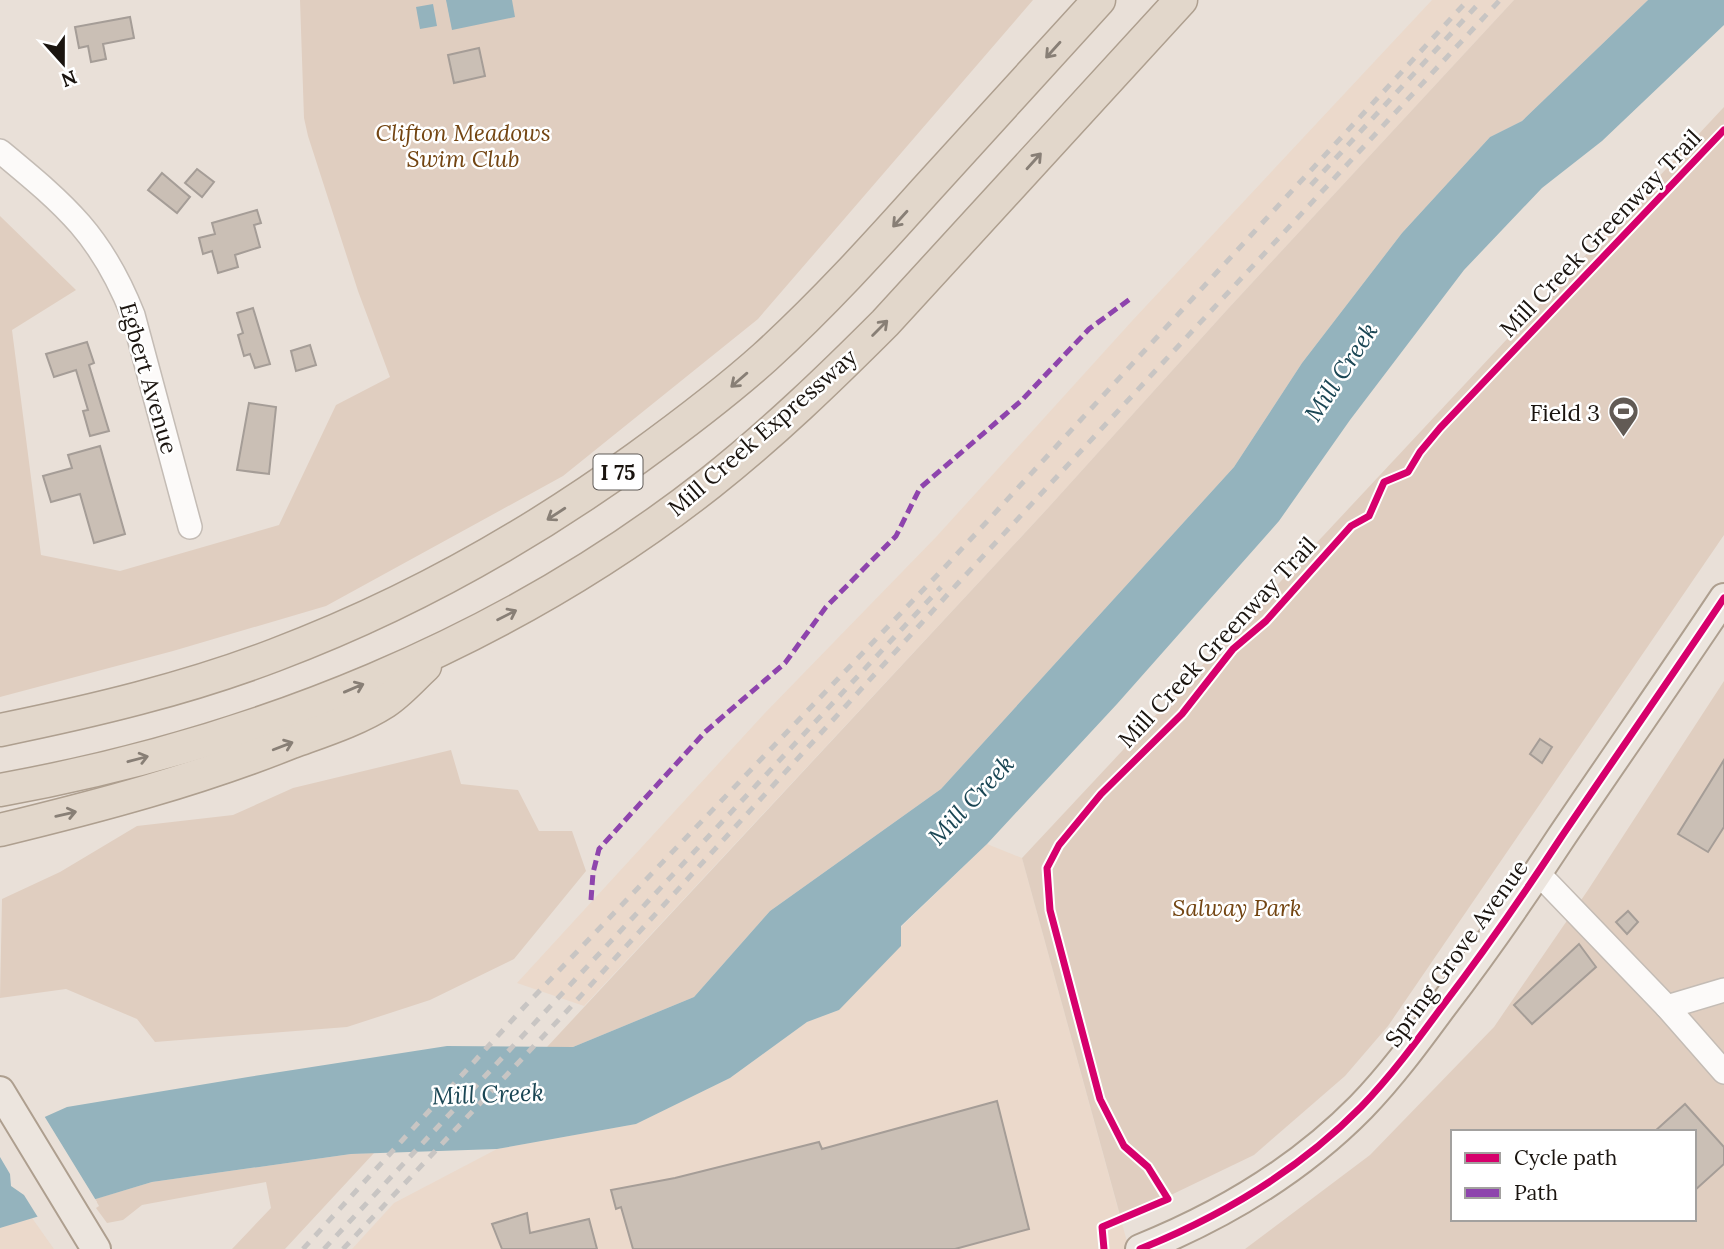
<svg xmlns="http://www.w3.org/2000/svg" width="1724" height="1249" font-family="Lora,serif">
<rect width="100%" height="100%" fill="#e9e0d8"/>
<g fill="#ebd9cb">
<path d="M1432 0H1514L1226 311 1048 508 584 1006 517 983 764 714 937 536 1132 321Z"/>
<path d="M987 844 1022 858 1129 1249H352L394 1203 497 1149 636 1124 730 1078 807 1022 839 1010 901 927Z"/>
<path d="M32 1218 54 1249H0V1228Z"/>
</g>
<g fill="#e0cec0" fill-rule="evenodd">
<path d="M300 0H1033L758 319 563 476 326 606 173 651 0 697V216L76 290 12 330 41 555 120 571 279 525 336 405 390 377 358 291 308 136 304 118Z"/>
<path d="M1514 0H1648L1522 121 1490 137 1402 233 1302 363 1234 467 941 789 770 911 694 997 573 1047H547L1048 508 1226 311Z"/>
<path d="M1724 107V535L1388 1026 1345 1076 1254 1155 1121 1219 1022 858Z"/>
<path d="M1724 681V1249H1245L1370 1155 1494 1027 1588 890ZM1453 1132H1694V1219H1453Z"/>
<path d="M451 750 461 784 518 790 539 831H572L586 871 514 959 430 1000 347 1027 155 1042 137 1019 66 989 0 998 2 899 60 872 137 826 233 815 293 788Z"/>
<path d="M374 1153 285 1249H232L271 1208 266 1182 142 1205 123 1220 107 1223 96 1208 99 1206 95 1199 152 1182 351 1154Z"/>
</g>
<g fill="#94b3bd">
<path d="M446 0H512L515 17 452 30Z"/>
<path d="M1648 0H1724V25L1602 141 1542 188 1464 270 1350 420 1279 521 1117 704 987 844 901 926V946L839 1010 807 1022 730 1078 636 1124 497 1149 351 1154 152 1182 0 1228V1137L67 1107 248 1077 447 1046 573 1047 694 997 770 911 941 789 1234 467 1302 363 1402 233 1490 137 1522 121Z"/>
<path d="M433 4 437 26 420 29 416 7Z"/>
</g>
<path fill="#e9e0d8" d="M43 1114 97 1202 39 1219 24 1195 11 1186 10 1174 0 1157V1133Z"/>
<g fill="#cabfb5" stroke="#a59d97" stroke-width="2">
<path d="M130 17 134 38 103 44 106 59 91 62 88 46 79 48 75 27Z"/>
<path d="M479 48 485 76 454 83 448 55Z"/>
<path d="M197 169 214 182 202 197 185 183Z"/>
<path d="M162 173 190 197 177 213 148 190Z"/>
<path d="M257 210 261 223 254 225 260 247 235 255 238 267 218 273 212 251 203 254 199 238 215 234 212 223Z"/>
<path d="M253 308 270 364 255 368 250 354 244 356 238 335 243 333 237 313Z"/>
<path d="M87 342 94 363 89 365 109 431 90 436 83 411 88 410 76 370 54 377 46 354Z"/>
<path d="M310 345 316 365 296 371 291 351Z"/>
<path d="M249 403 276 407 269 474 237 470Z"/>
<path d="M100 446 125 534 94 543 80 494 51 502 43 476 72 468 68 455Z"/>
<path d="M1540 739 1552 747 1542 763 1530 754Z"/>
<path d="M1724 760V827L1708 852 1678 834Z"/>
<path d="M1628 911 1638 922 1627 934 1616 922Z"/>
<path d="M1579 944 1596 967 1532 1024 1514 1005Z"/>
<path d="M997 1101 1029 1229 955 1249H633L621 1207 616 1209 611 1190 675 1178 819 1142 822 1149Z"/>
<path d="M1685 1104 1724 1147V1164L1694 1191V1132H1654Z"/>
<path d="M527 1213 530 1233 589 1219 597 1249H502L492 1224Z"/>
</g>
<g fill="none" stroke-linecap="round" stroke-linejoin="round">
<defs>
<g id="minor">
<path d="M0 151C65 205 101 234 133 315L190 527"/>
<path d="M1538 873 1667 1007 1724 1072"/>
<path d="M1667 1007 1724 990"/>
</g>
<g id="major">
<path d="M0 1091 96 1249"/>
<path d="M1140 1249C1222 1216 1299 1170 1361 1107 1391 1076 1416 1042 1441 1008 1483 953 1522 897 1560 839 1614 759 1670 679 1724 598"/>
</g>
<g id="highway">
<path d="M0 730C93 711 186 689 275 655 405 606 525 539 637 458 681 426 725 393 765 357 822 305 874 248 925 191 983 127 1041 64 1099 0"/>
<path d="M0 790C255 744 505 644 710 483 772 434 829 379 885 323L1181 0"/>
<path d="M0 830C99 806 197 780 292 742 322 731 357 720 385 702 399 693 412 678 425 666"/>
</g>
</defs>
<use href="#minor" stroke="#c4bcb5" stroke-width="26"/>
<use href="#major" stroke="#ae9f8f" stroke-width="32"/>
<use href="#highway" stroke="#ae9f8f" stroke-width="35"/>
<use href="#minor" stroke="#fcfaf9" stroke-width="23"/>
<use href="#major" stroke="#ece5de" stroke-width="28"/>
<use href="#highway" stroke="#e2d7cb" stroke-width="32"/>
<g stroke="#c8c5c3" stroke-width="5" stroke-dasharray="9 9" stroke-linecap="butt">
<path d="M1311 185 1482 0"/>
<path d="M303 1249 525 1006 945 567 1468 0"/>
<path d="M324 1249 941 587"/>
<path d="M343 1249 566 1012 960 581 1500 0"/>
</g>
<path stroke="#8e44ad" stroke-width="5" stroke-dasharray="10 5" stroke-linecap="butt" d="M591 900 593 873 599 849 705 732 785 663 826 607 896 536 920 488 1021 401 1089 329 1130 299"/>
<defs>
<g id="cycleway">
<path d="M1104 1249 1102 1227 1168 1199 1148 1167 1124 1146 1100 1099 1050 910 1047 868 1059 845 1101 794 1182 714 1233 649 1266 621 1351 526 1369 516 1384 482 1408 472 1420 452 1440 428 1724 130"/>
<path d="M1140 1249C1222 1216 1299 1170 1361 1107 1391 1076 1416 1042 1441 1008 1483 953 1522 897 1560 839 1614 759 1670 679 1724 598"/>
</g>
</defs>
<use href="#cycleway" stroke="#fff" stroke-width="11"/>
<use href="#cycleway" stroke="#d6006c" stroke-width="7"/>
</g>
<defs><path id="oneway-shaft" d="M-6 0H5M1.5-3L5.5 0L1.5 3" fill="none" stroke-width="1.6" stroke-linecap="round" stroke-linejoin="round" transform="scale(1.75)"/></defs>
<g stroke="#887f76">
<use href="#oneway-shaft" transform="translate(1053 50) rotate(132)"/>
<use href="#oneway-shaft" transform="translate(1034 161) rotate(-48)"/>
<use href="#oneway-shaft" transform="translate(900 219) rotate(132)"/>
<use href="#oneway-shaft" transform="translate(880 328) rotate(-45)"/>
<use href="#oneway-shaft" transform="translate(739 380) rotate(139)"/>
<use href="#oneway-shaft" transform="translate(556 514) rotate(147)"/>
<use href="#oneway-shaft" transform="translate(507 615) rotate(-27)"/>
<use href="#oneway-shaft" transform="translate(354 688) rotate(-23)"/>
<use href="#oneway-shaft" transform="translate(283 746) rotate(-21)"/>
<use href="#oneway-shaft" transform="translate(138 759) rotate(-15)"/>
<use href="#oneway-shaft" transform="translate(66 814) rotate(-13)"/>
</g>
<defs>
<symbol id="stadium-pin" viewBox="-11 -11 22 30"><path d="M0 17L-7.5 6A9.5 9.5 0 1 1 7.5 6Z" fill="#625b55" stroke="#fff"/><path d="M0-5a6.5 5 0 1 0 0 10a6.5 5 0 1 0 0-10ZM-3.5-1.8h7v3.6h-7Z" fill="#fff"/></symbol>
</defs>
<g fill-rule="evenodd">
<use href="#stadium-pin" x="1606" y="394" width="35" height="47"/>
</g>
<g text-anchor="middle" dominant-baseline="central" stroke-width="5" stroke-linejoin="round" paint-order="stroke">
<rect fill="#fff" stroke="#5f5a57" stroke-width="2" x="593.5" y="454.5" width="49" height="35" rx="5"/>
<g font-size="21" font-weight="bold" fill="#1a140f">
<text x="618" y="472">I 75</text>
</g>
<g font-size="23" font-style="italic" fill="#734512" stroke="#fff">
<text x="463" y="132">Clifton Meadows<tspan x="463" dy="26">Swim Club</tspan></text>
<text x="1237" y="907">Salway Park</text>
</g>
<g font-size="23" fill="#1a140f" stroke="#fff">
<text transform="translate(1600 233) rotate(-46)">Mill Creek Greenway Trail</text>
<text transform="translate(149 378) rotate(74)">Egbert Avenue</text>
<text transform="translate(762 432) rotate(-41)">Mill Creek Expressway</text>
<text transform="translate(1217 642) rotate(-47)">Mill Creek Greenway Trail</text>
<text transform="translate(1456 953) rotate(-54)">Spring Grove Avenue</text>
</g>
<g font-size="23" fill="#1a140f" stroke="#fff" text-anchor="end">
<text x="1600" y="412">Field 3</text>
</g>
<g font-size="24" font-style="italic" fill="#1a4654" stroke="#fff">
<text transform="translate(1341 372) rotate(-57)">Mill Creek</text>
<text transform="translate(971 800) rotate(-47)">Mill Creek</text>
<text transform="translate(488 1094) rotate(-2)">Mill Creek</text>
</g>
</g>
<rect x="1451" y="1130" width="245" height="91" fill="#ffffff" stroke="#a3a19f" stroke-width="2"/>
<rect x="1465" y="1153" width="35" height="10" fill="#d6006c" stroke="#a3a19f" stroke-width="2"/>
<text x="1514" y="1165" font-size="21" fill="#1a140f">Cycle path</text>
<rect x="1465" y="1188" width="35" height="10" fill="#8e44ad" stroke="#a3a19f" stroke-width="2"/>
<text x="1514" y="1200" font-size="21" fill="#1a140f">Path</text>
<g transform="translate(63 63) rotate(159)" stroke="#ffffff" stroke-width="5" paint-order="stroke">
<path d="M0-5L12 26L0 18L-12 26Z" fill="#1a140f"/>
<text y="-10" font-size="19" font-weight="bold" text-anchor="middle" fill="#1a140f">N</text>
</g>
</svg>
